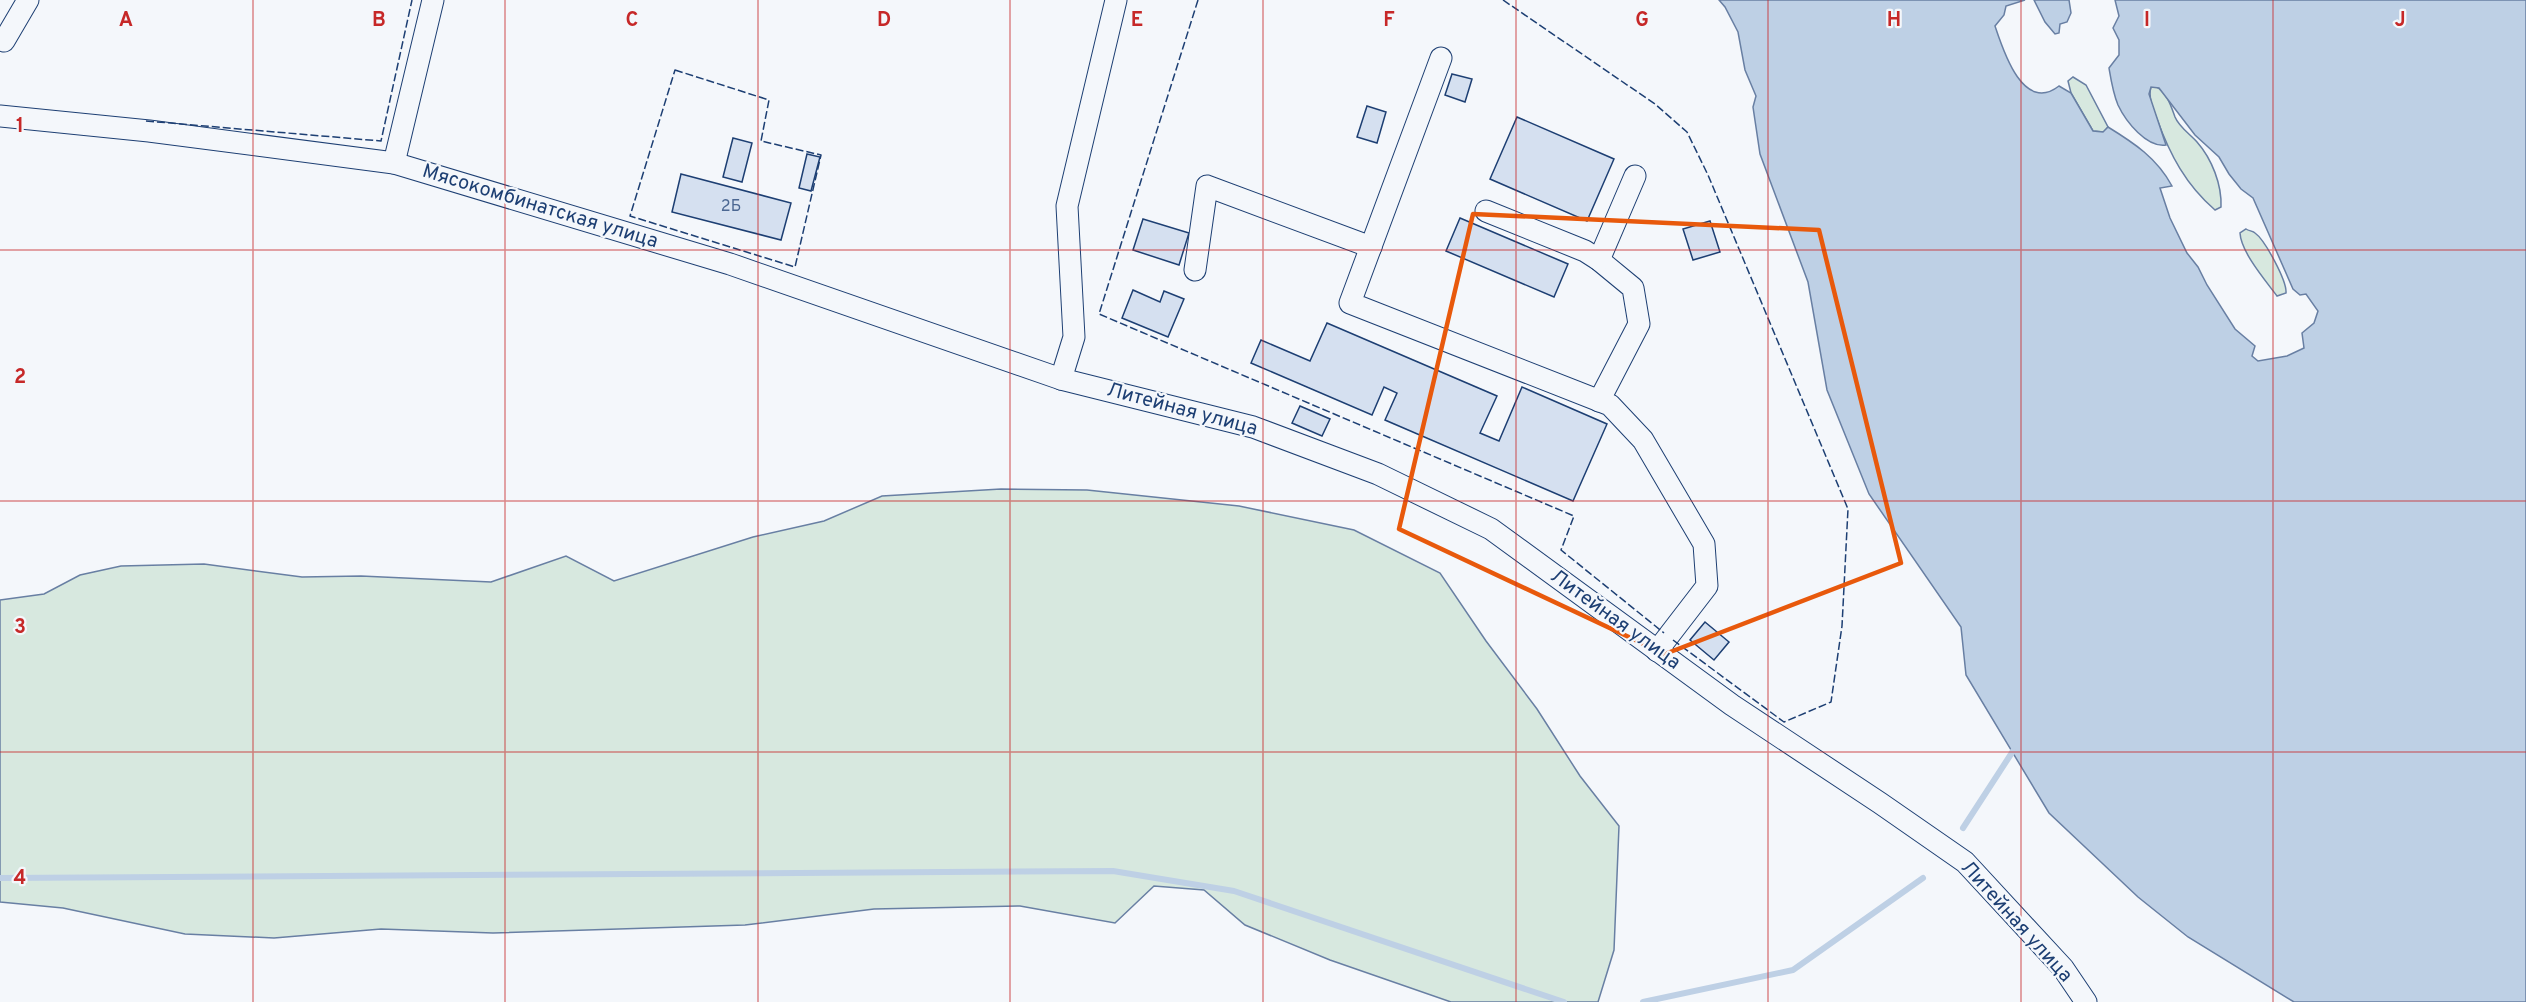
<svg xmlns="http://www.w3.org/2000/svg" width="2526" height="1002" font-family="Overpass,sans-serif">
<rect width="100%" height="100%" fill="#f4f7fb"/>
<g fill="#d7e8df" stroke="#687fa3" stroke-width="1.5">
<path d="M2073 77 2086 85 2108 127 2104 132 2093 131 2071 93 2068 81Z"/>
<path d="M2155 86C2167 92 2171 106 2175 117 2179 127 2190 134 2197 142 2212 159 2222 185 2221 207L2215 210C2186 185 2170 155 2157 119 2153 109 2148 97 2151 87Z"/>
<path d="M2246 229C2249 231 2253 231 2255 233 2265 240 2287 281 2286 293L2277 296C2265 280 2241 252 2240 233Z"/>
<path d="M1001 489 1087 490 1239 506 1354 530 1440 573 1486 641 1537 709 1580 776 1619 826 1614 950 1598 1002H1451L1330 960 1245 925 1204 890 1154 886 1115 923 1020 906 874 909 745 925 493 933 381 929 274 938 185 934 63 908 0 902V600L44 594 80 575 121 566 204 564 302 577 361 576 491 582 566 556 614 581 753 537 824 521 882 496Z"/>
</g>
<g fill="#bed0e5" stroke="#687fa3" stroke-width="1.5">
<path d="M1719 0H2025L2006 6 2004 15 1995 26C2003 50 2023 114 2059 86L2071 93 2093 131 2103 132 2108 127C2134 143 2157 158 2172 186L2160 188 2170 218 2187 253 2198 267 2207 285 2235 329 2255 346 2252 356 2258 361 2287 356 2304 348 2302 333 2314 323 2318 311 2306 294 2300 295 2293 289 2253 198 2241 189 2229 174 2219 157 2195 135 2159 88 2151 87 2149 94 2166 145C2147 148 2126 122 2118 105 2113 93 2111 80 2109 68L2119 55V40L2113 28 2119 16 2115 0H2526V1002H2294L2188 937 2138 897 2049 813 1966 675 1961 627 1869 494 1827 390 1808 282 1760 154 1753 107 1756 96 1745 70 1738 32 1725 7Z"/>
<path d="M2034 0H2069L2071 13 2067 22 2060 24 2059 33 2055 34 2045 22Z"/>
</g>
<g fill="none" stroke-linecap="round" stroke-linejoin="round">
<g stroke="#bed0e5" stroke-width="6">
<path d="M1963 828 2013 751"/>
<path d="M0 878 1113 871 1234 891 1564 1002"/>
<path d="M1643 1002 1793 970 1923 878"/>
</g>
</g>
<g fill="#d5e0f0" stroke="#1d3f73" stroke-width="1.5">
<path d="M1452 74 1472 79 1465 102 1445 95Z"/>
<path d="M1367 106 1386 112 1377 143 1357 137Z"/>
<path d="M1517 117 1614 159 1587 221 1490 179Z"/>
<path d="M733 138 752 143 742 182 723 177Z"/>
<path d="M807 154 820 157 811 191 799 188Z"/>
<path d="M681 174 791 203 781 240 672 212Z"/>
<path d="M1460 218 1568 264 1554 297 1446 251Z"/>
<path d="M1143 219 1189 233 1179 265 1133 250Z"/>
<path d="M1710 221 1720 252 1693 260 1683 229Z"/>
<path d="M1133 290 1160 302 1164 291 1184 299 1168 337 1122 318Z"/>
<path d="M1327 323 1497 396 1480 433 1499 441 1522 387 1607 424 1573 501 1385 420 1397 393 1384 387 1372 415 1251 363 1261 340 1310 361Z"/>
<path d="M1300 406 1330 419 1322 436 1292 423Z"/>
<path d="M1705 622 1729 642 1714 660 1690 640Z"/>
</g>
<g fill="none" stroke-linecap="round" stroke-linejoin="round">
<defs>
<g id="minor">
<path d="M0 40 4 41 28 0"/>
<path d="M1441 58 1350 303 1610 405 1643 440 1704 544 1707 586 1657 651"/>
<path d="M0 116 149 131 394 163 730 264 1061 379 1253 427 1378 474 1491 529 1732 705 1880 803 1965 862 2063 968 2086 1002"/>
<path d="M394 163 433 0"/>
<path d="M1486 211 1585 251 1599 260 1633 288 1639 324 1599 401"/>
<path d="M1599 260 1635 176"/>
<path d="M1195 270 1207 186 1371 247"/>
<path d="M1061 379 1074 337 1067 206 1116 0"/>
</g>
</defs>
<use href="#minor" stroke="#1d3f73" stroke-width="23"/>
<use href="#minor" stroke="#f4f7fb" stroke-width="21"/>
<g stroke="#1d3f73" stroke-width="1.5" stroke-dasharray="8 3" stroke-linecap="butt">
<path d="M1198 0 1099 314 1574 516 1561 550 1664 633"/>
<path d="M1503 0 1655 104 1687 132 1708 175 1848 509 1842 626 1831 702 1784 722 1673 640"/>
<path d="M675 70 769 100 761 141 821 155 795 267 630 216Z"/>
<path d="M146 121 381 141 412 0"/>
</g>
</g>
<path fill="none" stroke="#e8590c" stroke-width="4.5" stroke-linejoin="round" d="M1473 214 1819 230 1901 563 1665 654 1399 529Z"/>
<path fill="none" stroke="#c62828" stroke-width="1.5" stroke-opacity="0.55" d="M253 0V1002M505 0V1002M758 0V1002M1010 0V1002M1263 0V1002M1516 0V1002M1768 0V1002M2021 0V1002M2273 0V1002M0 250H2526M0 501H2526M0 752H2526"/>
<g text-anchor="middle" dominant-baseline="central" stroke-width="4.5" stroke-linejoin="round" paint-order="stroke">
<g font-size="16" fill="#4b6792">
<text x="731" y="207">2Б</text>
</g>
<g font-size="20" fill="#1d3f73" stroke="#f4f7fb">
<text transform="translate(540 207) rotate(17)">Мясокомбинатская улица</text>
<text transform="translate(1182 410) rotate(15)">Литейная улица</text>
<text transform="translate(1615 620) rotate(36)">Литейная улица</text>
<text transform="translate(2016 922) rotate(48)">Литейная улица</text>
</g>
</g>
<g font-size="20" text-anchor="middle" font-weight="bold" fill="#c62828" stroke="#f4f7fb" stroke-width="4.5" stroke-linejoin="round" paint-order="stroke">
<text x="126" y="26">A</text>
<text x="379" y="26">B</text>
<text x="632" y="26">C</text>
<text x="884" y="26">D</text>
<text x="1137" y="26">E</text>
<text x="1389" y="26">F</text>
<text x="1642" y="26">G</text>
<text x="1894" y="26">H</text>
<text x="2147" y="26">I</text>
<text x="2400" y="26">J</text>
<text x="20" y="132">1</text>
<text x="20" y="383">2</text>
<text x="20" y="633">3</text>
<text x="20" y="884">4</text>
</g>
</svg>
